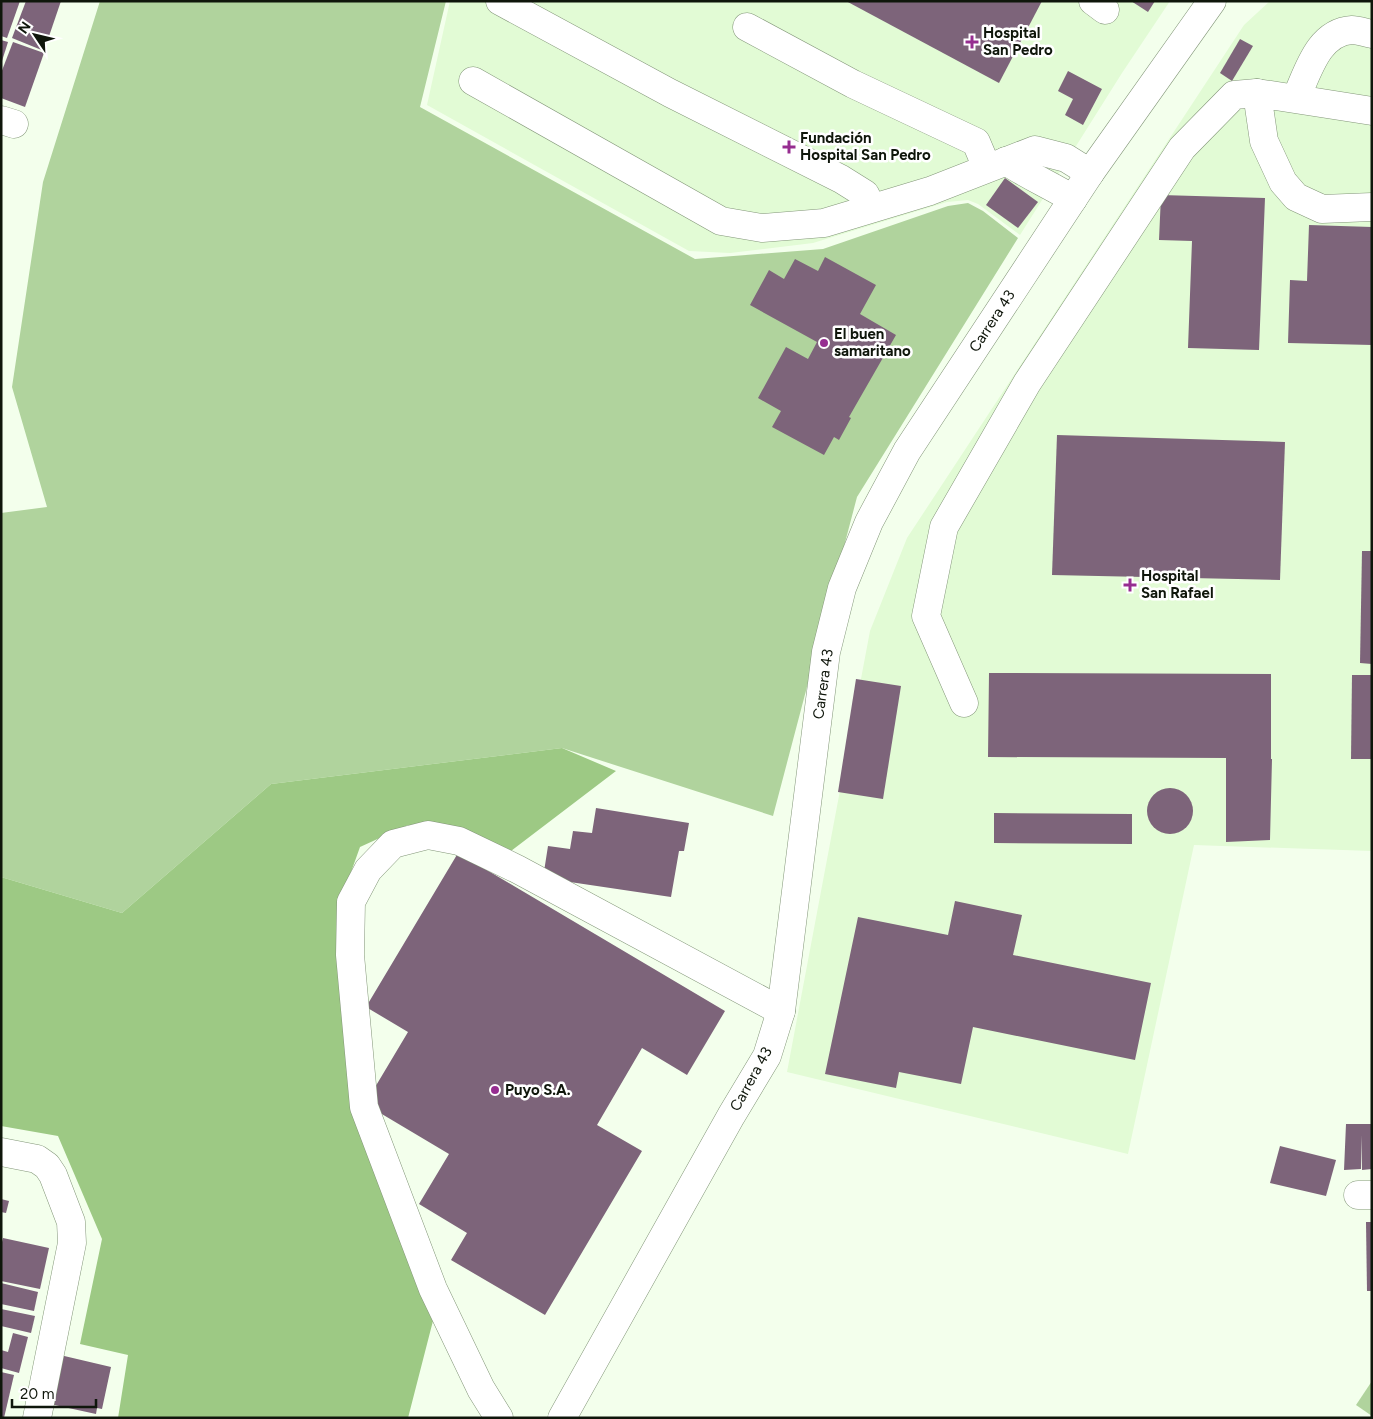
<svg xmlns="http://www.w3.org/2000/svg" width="1373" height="1419" font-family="Figtree,sans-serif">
<rect width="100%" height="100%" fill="#f3ffec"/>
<g fill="#e2fbd5">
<path d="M450 1H1170L1122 73 1020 235 978 204 968 200 947 202 813 243 730 253 689 251 427 105Z"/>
<path d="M1270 1H1372V851L1194 845 1128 1154 787 1072 870 631 907 538 1244 25Z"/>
</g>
<g fill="#b0d39d">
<path d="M100 1H446L420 107 695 259 823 249 948 206 968 203 983 211 1018 238 857 497 773 816 562 748 271 784 122 913 1 877V513L47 507 12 387 43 182Z"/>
<path d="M1372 1381V1416L1356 1405Z"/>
</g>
<path fill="#9dc984" d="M562 748 616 771 503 857 408 825 360 847 341 900 343 1021 435 1313 408 1418H118L128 1355 80 1344 102 1239 58 1136 1 1126V877L122 913 271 784Z"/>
<g fill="#7d647a">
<path d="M1 1H20L7 38 1 36Z"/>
<path d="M26 1H61L44 51 12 38Z"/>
<path d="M846 1H1042L999 83Z"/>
<path d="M1131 1H1155L1148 12Z"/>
<path d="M1240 39 1253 46 1232 81 1220 73Z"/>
<path d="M1 40 8 42 2 61H1Z"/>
<path d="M13 42 44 53 25 107 1 98V73Z"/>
<path d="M1068 71 1102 89 1083 125 1065 115 1073 99 1058 91Z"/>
<path d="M1005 178 1038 202 1018 228 986 205Z"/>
<path d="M1161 195 1265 198 1259 350 1188 348 1192 241 1159 240Z"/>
<path d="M1309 225 1372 227V345L1288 343 1290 280 1307 281Z"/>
<path d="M825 257 876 285 860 314 896 335 849 417 851 418 839 440 834 437 824 455 772 427 781 411 758 398 786 347 808 359 817 342 750 305 769 270 784 279 795 259 818 271Z"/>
<path d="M1057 435 1285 442 1280 580 1052 575Z"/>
<path d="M1362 551H1372V664L1360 663Z"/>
<path d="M989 673 1271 674V759H1272L1270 840 1226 842V758L988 757Z"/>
<path d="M1352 675H1372V759H1351Z"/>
<path d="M856 679 901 686 883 799 838 792Z"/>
<circle cx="1170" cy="811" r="23"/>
<path d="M596 808 689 823 684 851H679L671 897 543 878 548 846 570 849 573 831 592 833Z"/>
<path d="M994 813 1132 814V844L994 843Z"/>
<path d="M458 853 725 1011 687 1075 642 1048 597 1125 642 1151 545 1315 451 1260 467 1233 419 1204 449 1154 365 1104 408 1032 366 1007Z"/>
<path d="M955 901 1022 915 1013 955 1151 983 1135 1060 973 1027 961 1084 899 1072 896 1088 825 1074 858 917 948 935Z"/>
<path d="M1346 1124H1372V1169L1362 1170V1135L1361 1169 1344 1170Z"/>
<path d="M1280 1146 1336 1160 1326 1196 1270 1183Z"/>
<path d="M1 1199 9 1201 6 1213 1 1212Z"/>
<path d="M1366 1222H1372V1291H1367Z"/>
<path d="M3 1238 49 1248 40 1289 1 1281V1246Z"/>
<path d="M1 1283 38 1292 34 1311 1 1304Z"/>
<path d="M1 1309 35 1316 31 1333 1 1326Z"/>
<path d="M13 1333 28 1337 19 1373 1 1368V1350L8 1352Z"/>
<path d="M60 1355 111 1367 102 1409 97 1408 96 1414 50 1404Z"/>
<path d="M1 1372 14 1375 4 1418H1Z"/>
</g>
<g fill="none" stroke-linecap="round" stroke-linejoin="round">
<defs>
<g id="minor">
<path d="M500 1 670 93 841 179 865 194 872 208"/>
<path d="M1093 1 1105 10"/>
<path d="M747 27 853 84 976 142 987 168"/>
<path d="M473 81 721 221 762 228 824 223 930 191 1035 150 1066 158 1090 173"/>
<path d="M1296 98C1308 72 1318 32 1352 30 1358 30 1366 33 1372 34"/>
<path d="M1372 111 1257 93 1264 141 1283 182 1296 197 1322 209 1372 207"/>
<path d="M1 120 14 124"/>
<path d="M1006 161C1027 175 1050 185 1073 199"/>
<path d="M964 703 926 616 944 527 1027 383 1182 148 1234 95 1257 93"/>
<path d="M1 1152 37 1159 47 1166 53 1175 71 1222 72 1243 37 1418"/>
<path d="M1358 1195H1372"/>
<path d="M499 1418 481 1389 433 1289 364 1107 350 955 351 902 368 870 393 844 428 835 459 841 517 869 781 1011"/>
<path d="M562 1418 731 1116 767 1056 781 1011 826 652 842 588 869 522 907 451 1090 173 1212 1"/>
</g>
</defs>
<use href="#minor" stroke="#839679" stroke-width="29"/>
<use href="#minor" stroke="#fff" stroke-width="28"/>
</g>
<g fill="#962d90" stroke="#fff" stroke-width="2">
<path d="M969.5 34.5h5v5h5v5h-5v5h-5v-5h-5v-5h5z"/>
<path d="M786.5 139.5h5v5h5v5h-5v5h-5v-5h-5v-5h5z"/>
<circle cx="824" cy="343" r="5"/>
<path d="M1127.5 577.5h5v5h5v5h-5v5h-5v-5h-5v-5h5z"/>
<circle cx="495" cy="1090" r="5"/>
</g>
<g text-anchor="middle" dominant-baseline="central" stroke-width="5" stroke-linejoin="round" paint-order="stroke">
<g font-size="15" font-weight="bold" fill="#0f160b" stroke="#fff" text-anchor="start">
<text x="983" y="33">Hospital<tspan x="983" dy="17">San Pedro</tspan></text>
<text x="800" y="138">Fundación<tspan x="800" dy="17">Hospital San Pedro</tspan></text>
<text x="834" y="334">El buen<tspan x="834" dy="17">samaritano</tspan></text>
<text x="1141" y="576">Hospital<tspan x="1141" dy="17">San Rafael</tspan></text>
<text x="505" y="1090">Puyo S.A.</text>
</g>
<g font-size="15" fill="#0f160b" stroke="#fff">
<text transform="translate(992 321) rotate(-57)">Carrera 43</text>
<text transform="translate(823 684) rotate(-82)">Carrera 43</text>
<text transform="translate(751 1079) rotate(-61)">Carrera 43</text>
</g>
</g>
<rect width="1373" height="1419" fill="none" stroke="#0f160b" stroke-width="5"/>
<g transform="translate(35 35) rotate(305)" stroke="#ffffff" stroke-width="4" paint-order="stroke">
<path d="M0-4L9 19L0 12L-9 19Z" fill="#0f160b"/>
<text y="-8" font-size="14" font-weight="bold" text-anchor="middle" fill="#0f160b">N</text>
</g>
<path d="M12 1399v8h84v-8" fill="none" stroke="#0f160b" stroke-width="2.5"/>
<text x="20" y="1399" font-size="15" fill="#0f160b" stroke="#ffffff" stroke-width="4" paint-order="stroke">20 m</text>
</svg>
